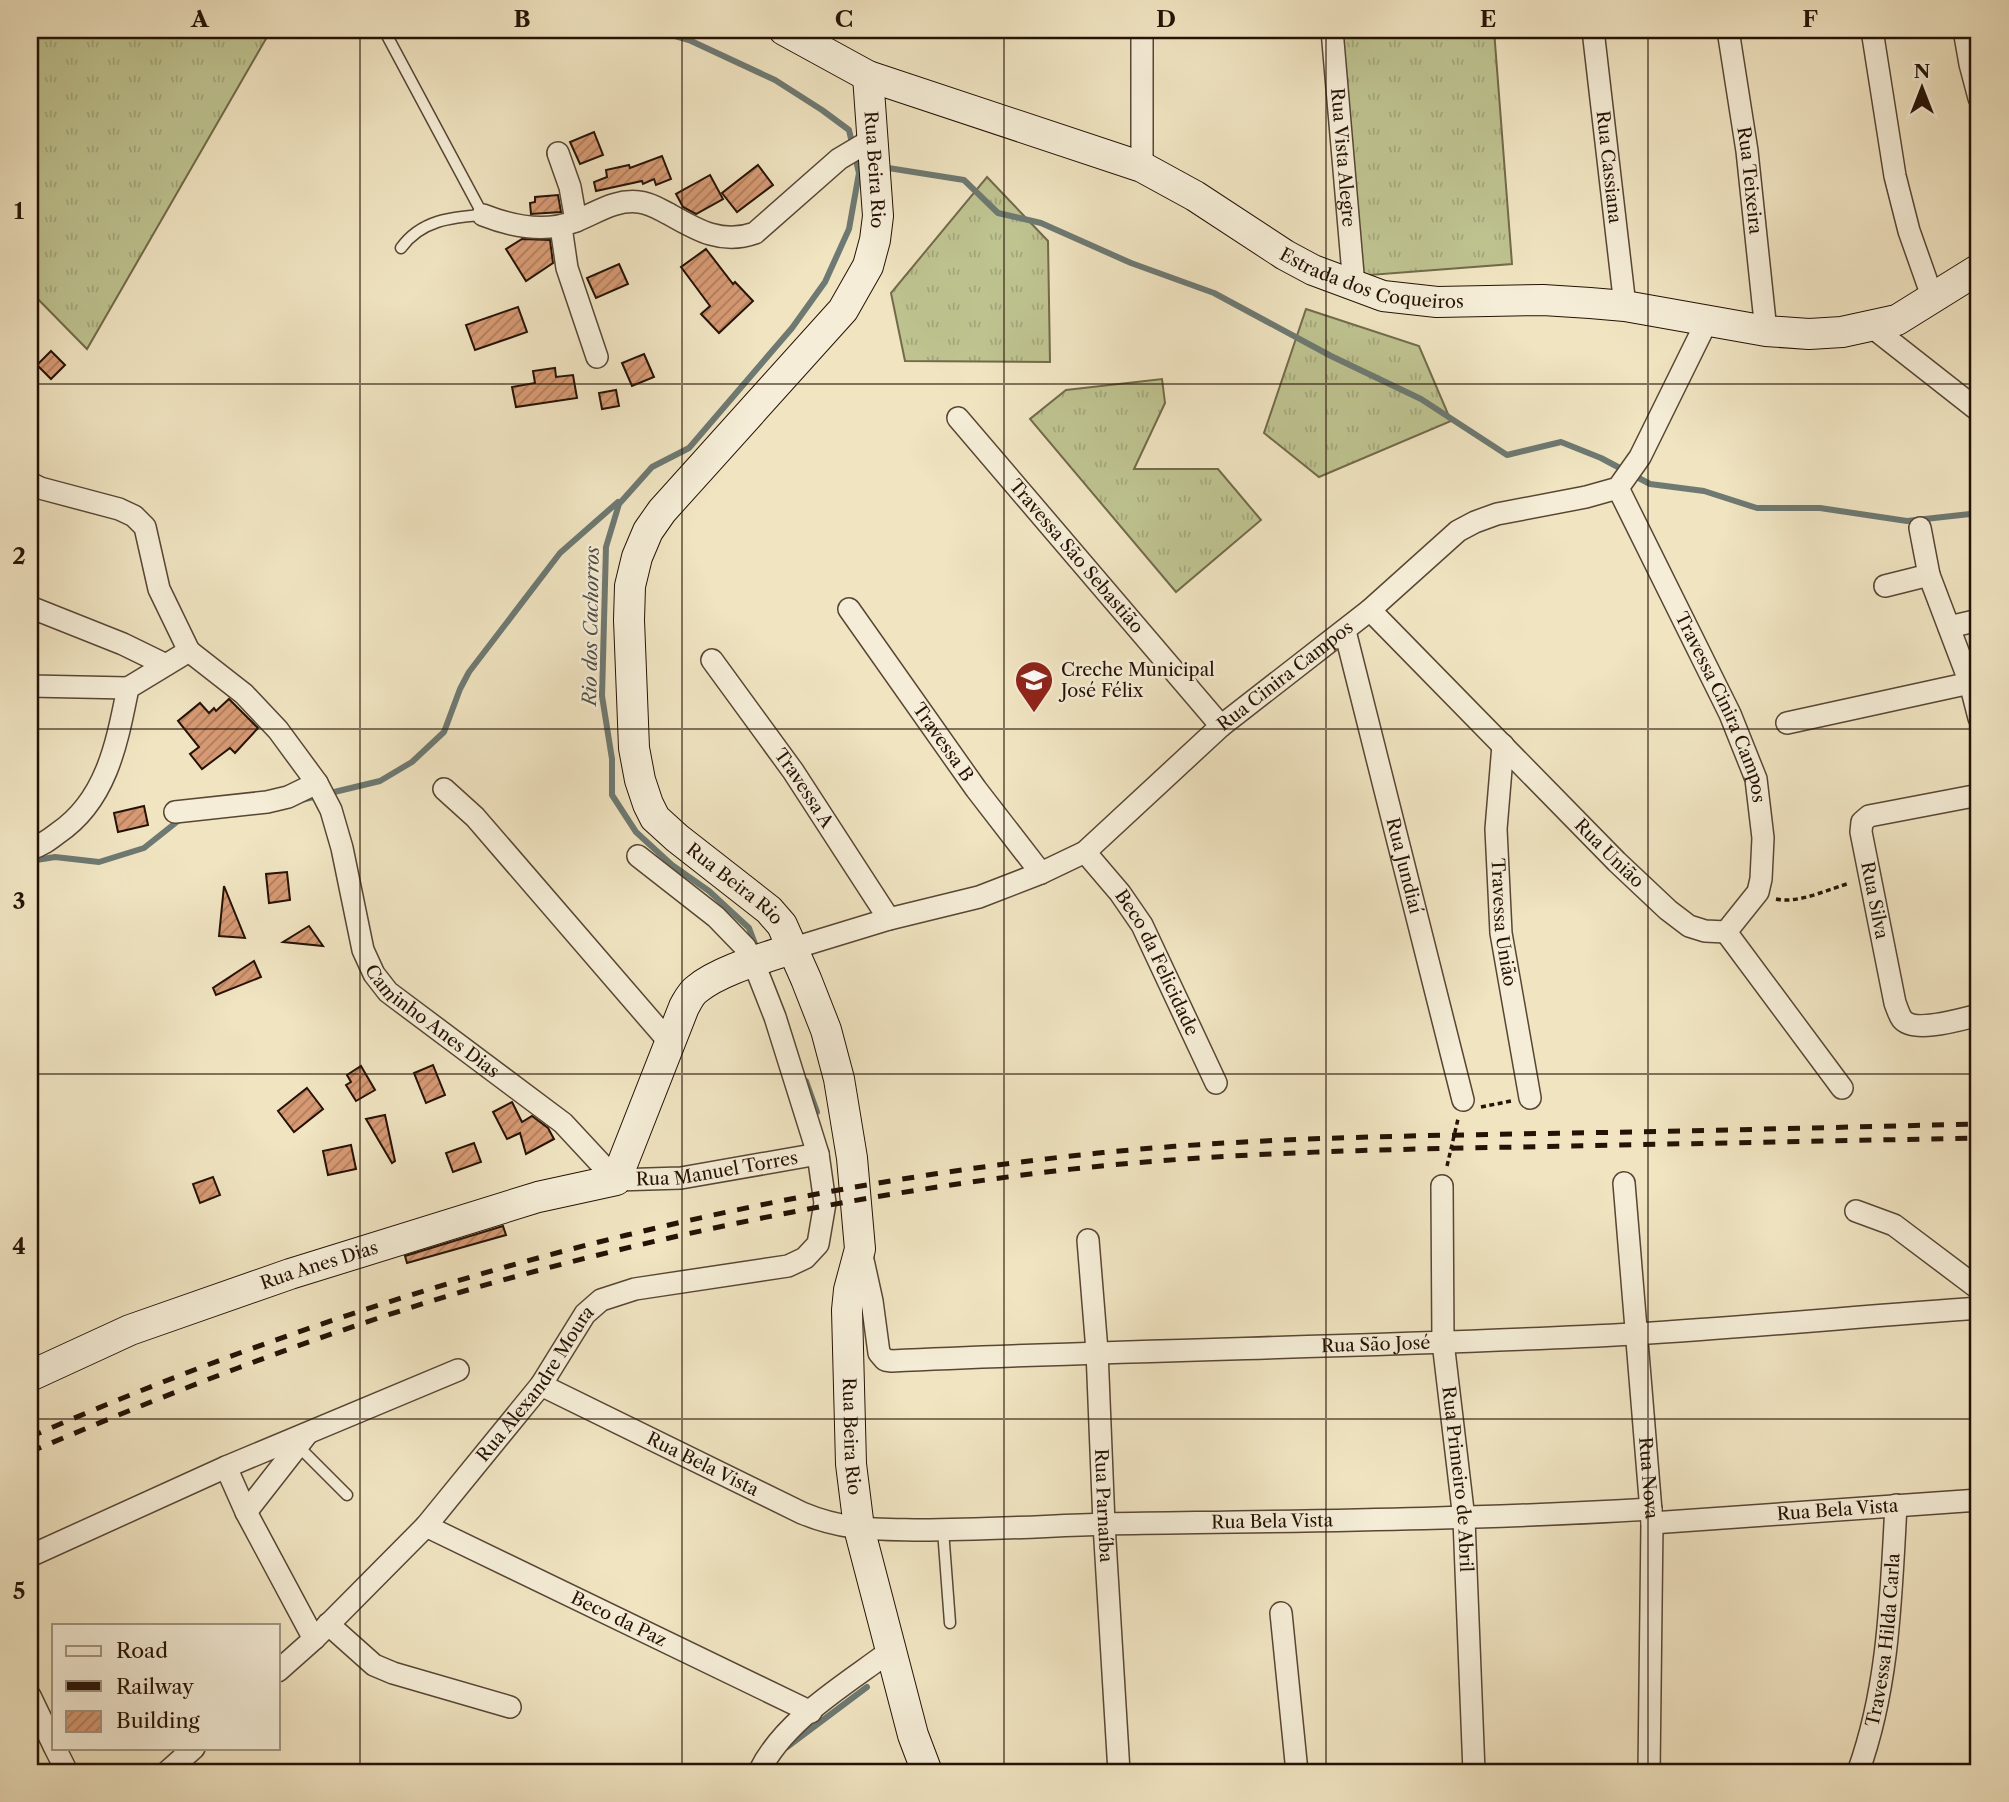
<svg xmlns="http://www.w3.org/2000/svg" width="2009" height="1802" font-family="'Libre Caslon Text',serif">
<defs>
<pattern id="grass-tufts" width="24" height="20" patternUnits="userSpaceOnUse" patternTransform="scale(1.75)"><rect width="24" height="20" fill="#bec390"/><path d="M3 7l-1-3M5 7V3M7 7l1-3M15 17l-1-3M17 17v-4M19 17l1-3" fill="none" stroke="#a3a67b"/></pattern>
<pattern id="building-hatch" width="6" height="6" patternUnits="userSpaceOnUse" patternTransform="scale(1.75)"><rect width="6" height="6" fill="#d79a73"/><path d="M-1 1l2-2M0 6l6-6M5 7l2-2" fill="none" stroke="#ae7c5c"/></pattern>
</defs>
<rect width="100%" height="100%" fill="#f0e4c1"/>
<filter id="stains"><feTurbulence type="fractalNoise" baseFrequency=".00286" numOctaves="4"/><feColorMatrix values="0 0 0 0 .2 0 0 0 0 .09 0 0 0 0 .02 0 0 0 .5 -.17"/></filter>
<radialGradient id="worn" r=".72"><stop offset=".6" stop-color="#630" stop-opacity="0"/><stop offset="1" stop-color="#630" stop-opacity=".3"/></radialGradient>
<g fill="url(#grass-tufts)" stroke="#726a4a" stroke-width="2">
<path d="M30 30H271L87 349 30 291Z"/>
<path d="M1337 30H1494L1512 264 1357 276Z"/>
<path d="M987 177 1048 241 1050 362 905 361 891 293Z"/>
<path d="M1306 309 1419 346 1451 421 1319 477 1264 433Z"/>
<path d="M1162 379 1165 403 1134 469H1218L1261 520 1176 592 1030 419 1066 390Z"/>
</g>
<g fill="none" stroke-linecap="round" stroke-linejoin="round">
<g stroke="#6d7972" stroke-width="6">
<path d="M654 30 689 40 775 80 822 110 849 130 859 173 849 229 825 282 792 328 689 448 652 467 619 504 606 547 602 696 612 759V795L636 832 672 865 709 891 749 928 757 949"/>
<path d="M882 167 964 180 998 213 1041 223 1131 263 1214 293 1331 356 1421 399 1507 455 1561 442 1601 458 1650 484 1704 491 1757 508H1820L1907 521 1979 513"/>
<path d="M301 800 380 781 412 762 444 732 460 689 469 672 560 553 618 502"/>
<path d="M30 861 55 857 99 862 144 848 183 817"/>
<path d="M806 1081 817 1112"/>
<path d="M787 1747 867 1687"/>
</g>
</g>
<g fill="url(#building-hatch)" stroke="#251205" stroke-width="2">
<path d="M594 132 603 155 580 164 570 142Z"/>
<path d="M662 156 671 179 656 185 654 179 643 184 642 181 596 191 594 182 607 177 606 170 629 165 630 168Z"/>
<path d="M758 165 773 185 737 212 722 193Z"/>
<path d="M710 175 723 199 696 214 683 207 676 194Z"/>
<path d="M558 195 561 212 531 214 530 203 535 202V197Z"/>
<path d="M522 239 550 240 553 263 526 281 506 249Z"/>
<path d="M706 249 733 284 735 282 753 301 719 333 701 314 710 306 681 267Z"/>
<path d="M619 264 628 284 596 298 587 278Z"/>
<path d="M518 307 527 332 475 350 466 325Z"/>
<path d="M51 351 65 365 51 379 37 365Z"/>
<path d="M644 354 654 377 632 386 622 363Z"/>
<path d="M555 368 556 377 573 375 577 398 516 407 512 387 535 383 533 371Z"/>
<path d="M616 390 619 406 602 409 599 393Z"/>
<path d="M229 699 258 728 235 753 230 748 202 769 190 754 199 747 178 721 200 703 209 713 214 708 216 711Z"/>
<path d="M144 806 148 825 118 832 114 813Z"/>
<path d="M287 872 290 900 269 903 266 874Z"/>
<path d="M224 886 245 938 219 936Z"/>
<path d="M309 926 323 946 283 942Z"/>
<path d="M254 961 261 977 216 995 213 988Z"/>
<path d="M433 1065 445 1095 426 1103 414 1073Z"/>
<path d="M361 1066 375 1090 356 1101 346 1085 351 1082 347 1075Z"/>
<path d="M307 1088 323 1109 294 1132 278 1111Z"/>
<path d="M512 1102 522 1122 532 1116 548 1128 554 1139 526 1154 520 1133 507 1139 493 1112Z"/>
<path d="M385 1115 395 1161 392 1163 366 1119Z"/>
<path d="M474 1143 481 1162 453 1172 446 1153Z"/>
<path d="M351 1145 356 1169 328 1175 323 1151Z"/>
<path d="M213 1177 220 1195 200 1203 193 1184Z"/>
<path d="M503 1226 506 1235 407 1263 405 1256Z"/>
</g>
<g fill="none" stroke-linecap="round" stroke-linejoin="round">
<defs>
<g id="lane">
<path d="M384 30 483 215C452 217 421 220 401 248"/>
<path d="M298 1446 347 1495"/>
<path d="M943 1530 950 1623"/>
</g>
<g id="street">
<path d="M1142 30V167"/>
<path id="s1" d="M1332 30 1354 286"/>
<path id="s2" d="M1593 30 1625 306"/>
<path id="s3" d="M1728 30 1747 151 1766 331"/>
<path d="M1872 30 1895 176 1909 231 1933 299"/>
<path d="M1964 30 1970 64 1979 98"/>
<path d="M558 153 570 187 576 221"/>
<path d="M483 215C511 226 544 233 573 222 595 214 614 199 639 202 650 203 659 209 669 214 697 230 722 245 755 233L839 159 871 140"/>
<path d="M561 227 567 268 597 357"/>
<path d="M1872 327 1979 411"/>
<path id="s4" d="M958 418 1221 726"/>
<path d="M30 483 40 488 119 509 134 516 145 527 159 589 189 651"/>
<path id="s5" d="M1618 488 1730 714 1756 779 1763 838 1761 879 1758 892 1726 932"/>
<path d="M1920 528 1929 575 1970 683 1979 718"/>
<path d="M1885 586 1929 575"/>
<path d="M30 607 123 644 164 664"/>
<path id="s6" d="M849 609 976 789 1041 873"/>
<path id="s7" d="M1370 610 1617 862 1668 910 1689 926 1705 931 1726 932"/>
<path d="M1949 627 1979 620"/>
<path id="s8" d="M1345 631 1463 1100"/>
<path id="s9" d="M712 660 793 771 889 919"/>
<path d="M30 686 128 688"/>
<path d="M1787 723 1970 683"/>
<path id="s10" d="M1503 745 1496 829 1501 933 1530 1098"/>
<path d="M444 789 475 817 671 1044"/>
<path id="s11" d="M1979 795 1869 816 1862 822 1861 832 1895 1003C1897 1008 1899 1015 1902 1019 1914 1034 1962 1019 1979 1015"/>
<path d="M175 812 267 802 288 797 317 783"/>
<path id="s12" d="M30 849C41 846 49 840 58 833 107 800 117 742 128 688L189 651 244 694 278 730 317 783 331 810 342 848 363 950 374 974 388 992 563 1123 616 1180 681 1178 818 1154"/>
<path id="s13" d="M1085 852 1120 893 1142 925 1216 1083"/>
<path d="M1726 932 1842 1088"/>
<path id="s14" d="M794 948 889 919 979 897 1041 873 1085 852 1221 726 1370 610 1458 531 1475 522 1497 514 1586 497 1618 488 1640 457 1707 321"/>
<path id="s15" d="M1624 1183 1652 1523 1649 1772"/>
<path id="s16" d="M1442 1186 1443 1342 1464 1519 1474 1772"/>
<path d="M1856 1211 1894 1225 1979 1289"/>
<path id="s17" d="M1088 1240 1097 1351 1104 1524 1119 1772"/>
<path id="s18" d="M861 1251 872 1301 879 1353 885 1360 892 1361C1140 1349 1388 1347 1635 1334 1750 1327 1865 1316 1979 1308"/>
<path id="s19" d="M541 1385 802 1513C845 1531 876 1529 921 1530 983 1530 1045 1526 1106 1524 1288 1521 1469 1520 1651 1509"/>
<path d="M226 1467 246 1512 314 1639"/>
<path d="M246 1512 307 1434"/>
<path id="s20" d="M1652 1523 1979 1500"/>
<path id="s21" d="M426 1526 811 1712"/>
<path d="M30 1556 226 1467 458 1370"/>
<path d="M1281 1613 1297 1772"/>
<path d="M328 1624 374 1665 393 1673 510 1707"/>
<path id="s22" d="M278 1671 314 1639 426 1526 541 1385 585 1314 601 1300 635 1289 788 1266 805 1258 818 1244 825 1203 818 1154 775 1017 753 961 745 947 716 917 638 856"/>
<path d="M30 1696 54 1746"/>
<path d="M55 1748 67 1772"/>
<path d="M167 1772 194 1748"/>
<path d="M759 1772C784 1720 845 1685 890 1651"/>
<path id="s23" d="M1858 1772C1889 1687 1891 1595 1896 1505"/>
</g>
<g id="secondary">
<path id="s24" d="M784 30 868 76 1142 167 1195 196 1285 255 1313 270 1383 296 1437 302 1543 300 1590 303 1625 306 1766 331 1809 334 1842 332 1897 320 1979 269"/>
<path id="s25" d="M868 76 878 216 875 240 868 266 843 310 662 511 648 531 637 557 630 586 629 620 634 748 640 780 648 804 655 818 677 838 769 910 782 925 806 979 826 1030 839 1079 852 1158 860 1249 849 1290 847 1310 851 1464 859 1528 913 1735 927 1772"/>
<path id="s26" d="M30 1376 130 1330 290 1274 538 1197 616 1180 684 1007C688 1000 691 993 697 989 720 970 765 958 794 948"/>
</g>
</defs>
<use href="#lane" stroke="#584634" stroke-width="13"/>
<use href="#street" stroke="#584634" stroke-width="24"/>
<use href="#secondary" stroke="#251205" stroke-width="32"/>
<g stroke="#251205" stroke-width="3.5" stroke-dasharray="5 3.5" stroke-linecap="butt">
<path d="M1776 899C1798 904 1829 889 1850 883"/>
<path d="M1481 1107 1511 1101"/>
<path d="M1447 1166 1458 1119"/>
</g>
<use href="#lane" stroke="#f5edd7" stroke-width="10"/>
<use href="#street" stroke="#f5edd7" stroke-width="21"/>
<use href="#secondary" stroke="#f5edd7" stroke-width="30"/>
<g stroke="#251205" stroke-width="5" stroke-dasharray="12 12" stroke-linecap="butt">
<path d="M30 1437C369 1289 731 1191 1099 1153 1255 1137 1412 1136 1569 1133 1706 1131 1843 1127 1979 1124"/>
<path d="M30 1452C171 1392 314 1336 461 1292 650 1237 845 1197 1039 1173 1198 1153 1359 1150 1519 1147 1672 1144 1826 1141 1979 1138"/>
</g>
</g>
<path fill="none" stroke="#251205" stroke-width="2" stroke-opacity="0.55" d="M360 30V1772M682 30V1772M1004 30V1772M1326 30V1772M1648 30V1772M30 384H1979M30 729H1979M30 1074H1979M30 1419H1979"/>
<defs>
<symbol id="school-pin" viewBox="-11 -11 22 30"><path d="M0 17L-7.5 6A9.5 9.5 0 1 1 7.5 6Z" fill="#8f2418" stroke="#f5edd7"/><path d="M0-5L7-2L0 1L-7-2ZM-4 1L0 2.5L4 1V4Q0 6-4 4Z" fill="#fff"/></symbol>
</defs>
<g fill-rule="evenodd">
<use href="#school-pin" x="1012" y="658" width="44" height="60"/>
</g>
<g text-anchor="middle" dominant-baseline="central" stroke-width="5" stroke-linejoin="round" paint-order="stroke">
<g font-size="18" fill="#251205" stroke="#f5edd7">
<text stroke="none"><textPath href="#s1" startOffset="128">Rua Vista Alegre</textPath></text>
<text stroke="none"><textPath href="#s2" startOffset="138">Rua Cassiana</textPath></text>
<text stroke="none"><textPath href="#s25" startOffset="94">Rua Beira Rio</textPath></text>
<text stroke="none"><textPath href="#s3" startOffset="152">Rua Teixeira</textPath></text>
<text stroke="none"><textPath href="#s24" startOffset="644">Estrada dos Coqueiros</textPath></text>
<text stroke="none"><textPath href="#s4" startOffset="182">Travessa São Sebastião</textPath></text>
<text stroke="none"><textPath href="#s14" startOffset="574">Rua Cinira Campos</textPath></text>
<text stroke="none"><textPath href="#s5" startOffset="243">Travessa Cinira Campos</textPath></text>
<text stroke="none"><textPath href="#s6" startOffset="163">Travessa B</textPath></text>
<text stroke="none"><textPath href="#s9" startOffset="158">Travessa A</textPath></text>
<text stroke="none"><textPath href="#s7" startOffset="341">Rua União</textPath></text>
<text stroke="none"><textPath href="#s8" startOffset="242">Rua Jundiaí</textPath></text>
<text stroke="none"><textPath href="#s25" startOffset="934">Rua Beira Rio</textPath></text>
<text stroke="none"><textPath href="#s11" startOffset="201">Rua Silva</textPath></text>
<text stroke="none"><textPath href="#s10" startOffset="178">Travessa União</textPath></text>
<text stroke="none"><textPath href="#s13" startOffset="133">Beco da Felicidade</textPath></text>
<text stroke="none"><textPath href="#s12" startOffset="730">Caminho Anes Dias</textPath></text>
<text stroke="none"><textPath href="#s12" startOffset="1076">Rua Manuel Torres</textPath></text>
<text stroke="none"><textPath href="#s26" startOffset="310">Rua Anes Dias</textPath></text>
<text stroke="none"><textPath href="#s18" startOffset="604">Rua São José</textPath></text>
<text stroke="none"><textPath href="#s22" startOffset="387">Rua Alexandre Moura</textPath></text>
<text stroke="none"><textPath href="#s25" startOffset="1522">Rua Beira Rio</textPath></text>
<text stroke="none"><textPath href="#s19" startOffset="180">Rua Bela Vista</textPath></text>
<text stroke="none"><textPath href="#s15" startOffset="296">Rua Nova</textPath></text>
<text stroke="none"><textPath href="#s16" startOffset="294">Rua Primeiro de Abril</textPath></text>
<text stroke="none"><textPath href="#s17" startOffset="266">Rua Parnaíba</textPath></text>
<text stroke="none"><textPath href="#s20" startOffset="186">Rua Bela Vista</textPath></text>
<text stroke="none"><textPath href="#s19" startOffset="763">Rua Bela Vista</textPath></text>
<text stroke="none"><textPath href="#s21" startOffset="214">Beco da Paz</textPath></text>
<text stroke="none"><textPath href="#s23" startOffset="135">Travessa Hilda Carla</textPath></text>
</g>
<g font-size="18" fill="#251205" stroke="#f5edd7" text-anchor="start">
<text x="1061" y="670">Creche Municipal<tspan x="1061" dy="21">José Félix</tspan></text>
</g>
<g font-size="19" font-style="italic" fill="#4f4e45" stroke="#f5edd7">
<text transform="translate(591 626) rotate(-89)">Rio dos Cachorros</text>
</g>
</g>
<rect width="2009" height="1802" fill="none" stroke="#f0e4c1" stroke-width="77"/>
<rect x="52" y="1624" width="228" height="126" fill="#f5edd7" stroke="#a29583" stroke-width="2"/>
<rect x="66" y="1646" width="35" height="10" fill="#f5edd7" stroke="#a29583" stroke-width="2"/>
<text x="116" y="1658" font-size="21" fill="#251205">Road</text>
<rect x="66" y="1681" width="35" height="10" fill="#251205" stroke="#a29583" stroke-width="2"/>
<text x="116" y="1694" font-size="21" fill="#251205">Railway</text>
<rect x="66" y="1711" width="35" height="21" fill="url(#building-hatch)" stroke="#a29583" stroke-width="2"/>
<text x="116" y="1728" font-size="21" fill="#251205">Building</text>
<g transform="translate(1922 88)" stroke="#f5edd7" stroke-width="5" paint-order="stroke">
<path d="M0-5L12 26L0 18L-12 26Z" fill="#251205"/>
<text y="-10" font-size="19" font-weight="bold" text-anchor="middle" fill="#251205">N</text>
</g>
<rect x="38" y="38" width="1932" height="1726" fill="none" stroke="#251205" stroke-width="2.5"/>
<g font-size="23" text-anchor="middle" font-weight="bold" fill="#251205">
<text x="200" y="27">A</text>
<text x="522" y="27">B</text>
<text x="844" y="27">C</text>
<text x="1166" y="27">D</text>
<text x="1488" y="27">E</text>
<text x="1810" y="27">F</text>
<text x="19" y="219">1</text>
<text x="19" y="564">2</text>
<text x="19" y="909">3</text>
<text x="19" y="1254">4</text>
<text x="19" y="1599">5</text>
</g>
<rect width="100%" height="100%" filter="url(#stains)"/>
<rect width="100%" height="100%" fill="url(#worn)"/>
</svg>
